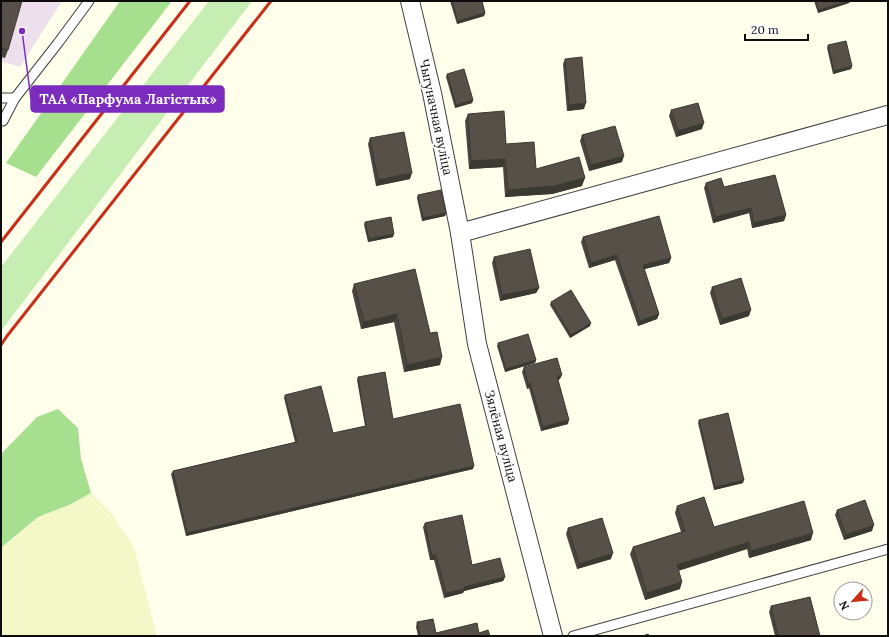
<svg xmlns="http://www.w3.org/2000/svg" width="889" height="637" font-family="Lora,serif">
<rect width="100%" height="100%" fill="#ffffec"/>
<path fill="#ede0ec" d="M1 1H62L20 67 1 61Z"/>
<path fill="#f4f8c9" d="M91 493 112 514 134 547 157 636H1V550L3 546 38 517 69 505Z"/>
<path fill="#c6eeb2" d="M209 1H252L1 331V267Z"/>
<g fill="#a6e08f">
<path d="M120 1H172L36 177 6 163Z"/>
<path d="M58 409 78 428 81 459 91 493 69 505 38 517 3 546 1 550V454L37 417Z"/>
</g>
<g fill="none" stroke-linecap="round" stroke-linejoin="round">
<defs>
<g id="service">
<path d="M1 98H15"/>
<path d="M1 121H3L15 98 58 43 89 1"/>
<path d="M573 636 888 549"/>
</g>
<g id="minor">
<path d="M410 1 432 93 460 233 477 344 553 636"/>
<path d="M460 233 888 115"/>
</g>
</defs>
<use href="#service" stroke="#404040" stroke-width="11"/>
<use href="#minor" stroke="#404040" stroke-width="20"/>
<use href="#service" stroke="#fff" stroke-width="9"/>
<use href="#minor" stroke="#fff" stroke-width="18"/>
<g stroke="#ca2e17" stroke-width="3">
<path d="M1 242 190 1"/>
<path d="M1 345 7 336 271 1"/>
</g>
</g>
<g fill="#4a453e">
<path d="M1 1 8 50 5 58 1 57Z"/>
<path d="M450 1H482L485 13 484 16 457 24Z"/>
<path d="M814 1H850L849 3 818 13Z"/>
<path d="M828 45 852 66 851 69 833 74 827 48Z"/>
<path d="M565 59 584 109 567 111 563 64Z"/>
<path d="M447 74 473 100 472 103 455 108 446 77Z"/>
<path d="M671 110 702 129 676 137 669 116Z"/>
<path d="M468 114 506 144 536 169 582 186 552 194 505 197 503 167 469 169 465 121Z"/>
<path d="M582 135 622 162 589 171 580 141Z"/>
<path d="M370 138 410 179 376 186 368 144Z"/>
<path d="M706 183 724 187 786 215 784 221 752 228 749 213 713 223 704 188Z"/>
<path d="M418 195 446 213 445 216 422 221 417 198Z"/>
<path d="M365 222 393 237 368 242 364 225Z"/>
<path d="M583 237 671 258 669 263 644 269 659 314 657 319 638 326 615 260 589 268 581 242Z"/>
<path d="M494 257 539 288 536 293 500 301 492 263Z"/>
<path d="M354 284 430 333 440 365 404 372 394 322 361 329 352 291Z"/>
<path d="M712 287 749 316 720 325 710 293Z"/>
<path d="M551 302 590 326 570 338 550 305Z"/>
<path d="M498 343 536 360 535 363 505 372 497 346Z"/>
<path d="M524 367 560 379 558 380 568 424 541 431 529 388 527 389 522 372Z"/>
<path d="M358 377 393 419 473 469 186 536 171 474 173 471 295 442 284 398 285 395 333 433 365 426 357 380Z"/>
<path d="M699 420 743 483 714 490 698 423Z"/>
<path d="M677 506 714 527 811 540 749 558 747 549 678 571 680 589 645 600 630 554 633 547 681 532 675 513Z"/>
<path d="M837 510 872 531 844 540 835 515Z"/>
<path d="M425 523 472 565 505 577 503 581 464 591 463 593 444 598 434 560H430L423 527Z"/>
<path d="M568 528 611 559 577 569 566 534Z"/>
<path d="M771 606 820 636H775L769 612Z"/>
<path d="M417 622 436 633H479L490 636H418L416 627Z"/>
</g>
<g fill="#3c3832">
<path d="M848 1H850L849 3 818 13 819 10Z"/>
<path d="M485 13 484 16 457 24 458 21Z"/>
<path d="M852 66 851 69 833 74 834 71Z"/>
<path d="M473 100 472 103 455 108 456 105Z"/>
<path d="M586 103 584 109 567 111 569 105Z"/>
<path d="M704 123 702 129 676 137 678 131Z"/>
<path d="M624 156 622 162 589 171 591 165Z"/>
<path d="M505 159 503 167 469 169 471 161Z"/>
<path d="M412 173 410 179 376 186 378 180Z"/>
<path d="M585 178 582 186 552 194 505 197 508 190Z"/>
<path d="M751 208 749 213 713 223 715 217Z"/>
<path d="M446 213 445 216 422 221 423 218Z"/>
<path d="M786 215 784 221 752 228 754 223Z"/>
<path d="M394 234 393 237 368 242 369 239Z"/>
<path d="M617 255 615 260 589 268 591 263Z"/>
<path d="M671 258 669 263 641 270 643 265Z"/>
<path d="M539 288 536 293 500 301 502 295Z"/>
<path d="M751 310 749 316 720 325 722 319Z"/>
<path d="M397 314 394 322 361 329 364 322Z"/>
<path d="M659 314 657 319 638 326 640 321Z"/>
<path d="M591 323 590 326 570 338 571 335Z"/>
<path d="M442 357 440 365 404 372 407 365Z"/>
<path d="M536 360 535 363 505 372 506 369Z"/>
<path d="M562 375 560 379 555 381 557 376Z"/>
<path d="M530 383 529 388 527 389 528 384Z"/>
<path d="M569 420 568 424 541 431 543 427Z"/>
<path d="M474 466 473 469 186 536 187 533Z"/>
<path d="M744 480 743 483 714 490 715 487Z"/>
<path d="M874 525 872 531 844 540 846 535Z"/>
<path d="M813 533 811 540 749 558 751 551Z"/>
<path d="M749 542 747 549 674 572 677 565Z"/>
<path d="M613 553 611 559 577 569 579 564Z"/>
<path d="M436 555 434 560H430L432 556Z"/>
<path d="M505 577 503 581 464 591 463 593 444 598 446 593 464 587Z"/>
<path d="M682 582 680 589 645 600 647 593Z"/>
</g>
<g fill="#565048" stroke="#3c3832">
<path d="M1 1H22L8 50 1 48Z"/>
<path d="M452 1H482L485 13 458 21Z"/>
<path d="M816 1H848L819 10Z"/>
<path d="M846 41 852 66 834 71 828 45Z"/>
<path d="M582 57 586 103 569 105 565 59Z"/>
<path d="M464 69 473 100 456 105 447 74Z"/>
<path d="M698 103 704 123 678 131 671 110Z"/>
<path d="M504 111 506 144 534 142 536 169 579 157 585 178 554 186 508 190 505 159 471 161 468 114Z"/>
<path d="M615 126 624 156 591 165 582 135Z"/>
<path d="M404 132 412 173 378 180 370 138Z"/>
<path d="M775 175 786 215 754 223 751 208 715 217 706 183 721 178 724 187Z"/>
<path d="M441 190 446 213 423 218 418 195Z"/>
<path d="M659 216 671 258 643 265 659 314 640 321 617 255 591 263 583 237Z"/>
<path d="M391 217 394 234 369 239 365 222Z"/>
<path d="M530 249 539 288 502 295 494 257Z"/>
<path d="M415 269 430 333 437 332 442 357 407 365 397 314 364 322 354 284Z"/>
<path d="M741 278 751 310 722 319 712 287Z"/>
<path d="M571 290 591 323 571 335 551 302Z"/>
<path d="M528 334 536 360 506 369 498 343Z"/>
<path d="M557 358 562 375 557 376 569 420 543 427 530 383 528 384 524 367Z"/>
<path d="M385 372 393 419 460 404 474 466 187 533 173 471 297 442 285 395 321 386 333 433 366 426 358 377Z"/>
<path d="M728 413 744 480 715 487 699 420Z"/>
<path d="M704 497 714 527 804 501 813 533 751 551 749 542 677 565 682 582 647 593 633 547 685 531 677 506Z"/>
<path d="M865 500 874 525 846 535 837 510Z"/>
<path d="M462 515 472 565 500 558 505 577 464 587 465 589 446 593 436 555 432 556 425 523Z"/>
<path d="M602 518 613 553 579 564 568 528Z"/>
<path d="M810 597 820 636H778L771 606Z"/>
<path d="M433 619 436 633 477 623 479 633 488 630 490 636H420L417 622Z"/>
<path d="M648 634 649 636H643Z"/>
</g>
<g text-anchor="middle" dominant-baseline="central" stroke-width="4" stroke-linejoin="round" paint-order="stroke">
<g font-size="13" fill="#0d0d0d" stroke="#fff">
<text transform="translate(436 117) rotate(78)">Чыгуначная вуліца</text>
<text transform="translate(501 436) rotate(75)">Зялёная вуліца</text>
</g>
</g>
<path fill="none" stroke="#7b2cbf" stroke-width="1.5" d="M22 31L31 99"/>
<circle fill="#7b2cbf" stroke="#fff" stroke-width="1.5" cx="22" cy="31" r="4"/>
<rect fill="#7b2cbf" stroke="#7b2cbf" stroke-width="1.5" x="31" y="86" width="193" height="26" rx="4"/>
<g font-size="14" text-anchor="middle" font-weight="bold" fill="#fff">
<text x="128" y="104">ТАА «Парфума Лагістык»</text>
</g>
<rect width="889" height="637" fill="none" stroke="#0d0d0d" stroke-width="4"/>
<g transform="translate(853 601) rotate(243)"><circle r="19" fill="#ffffff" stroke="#9e9e9e"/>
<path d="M0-3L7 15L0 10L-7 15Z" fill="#ca2e17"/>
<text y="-6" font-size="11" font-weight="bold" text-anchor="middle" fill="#0d0d0d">N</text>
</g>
<path d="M745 34v6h63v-6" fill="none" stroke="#0d0d0d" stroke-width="2"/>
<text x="751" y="34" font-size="12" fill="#0d0d0d" stroke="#ffffff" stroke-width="3" paint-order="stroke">20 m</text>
</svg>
